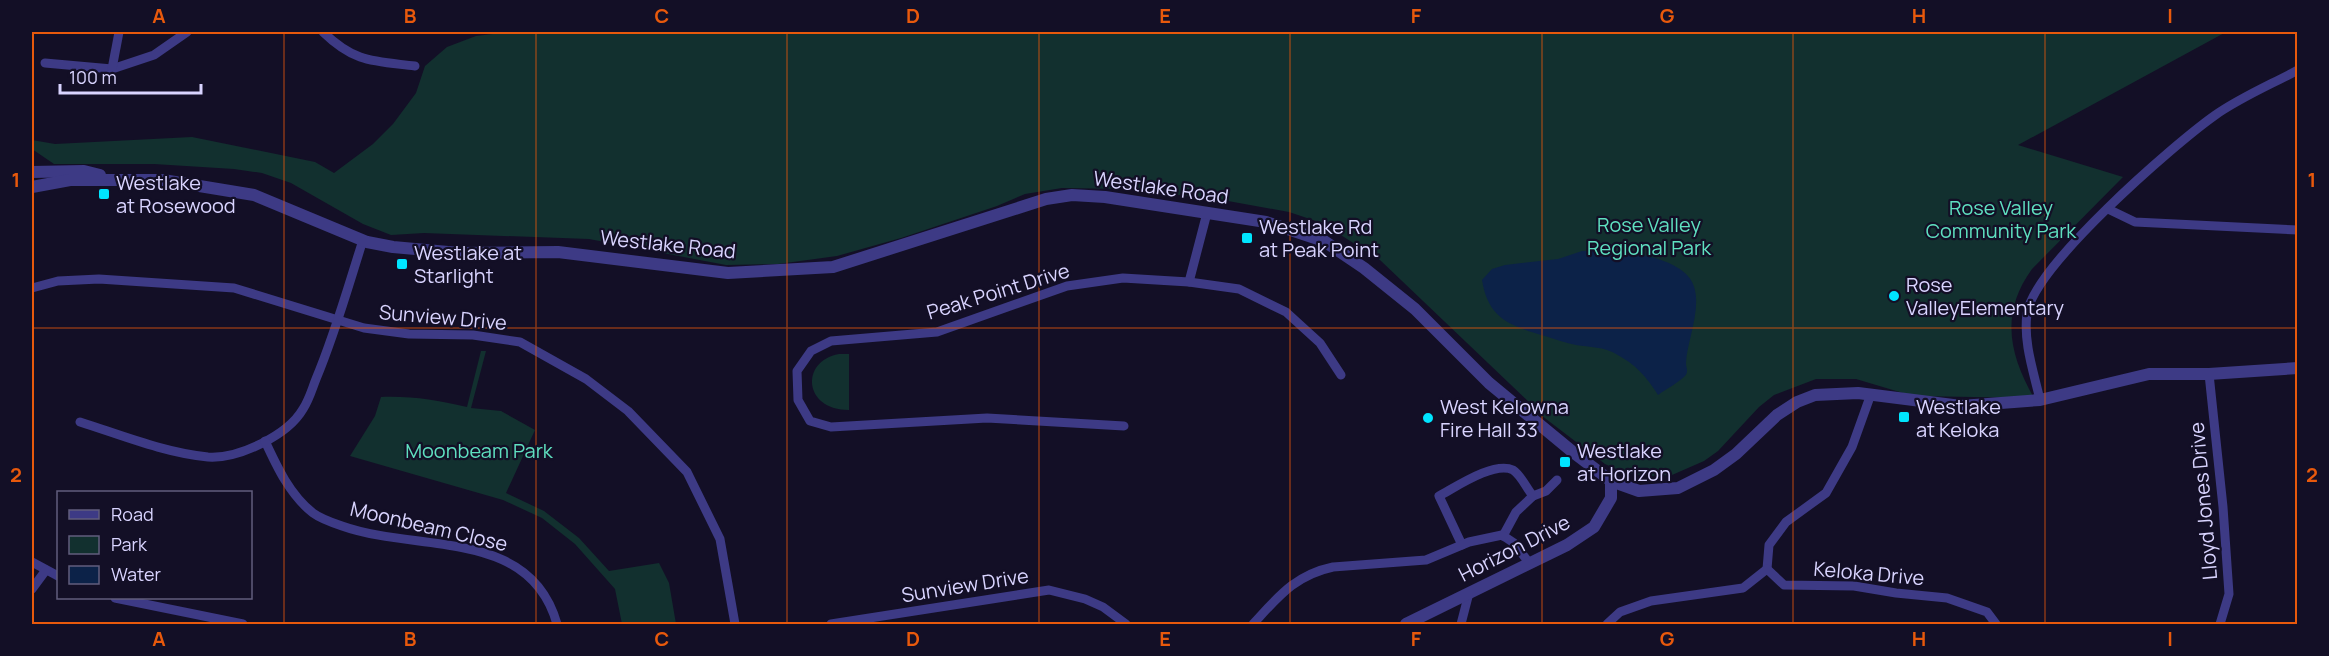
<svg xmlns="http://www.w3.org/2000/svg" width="2329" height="656" font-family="Manrope,sans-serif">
<rect width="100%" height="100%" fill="#130f26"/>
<g fill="#12302f">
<path d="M509 32H2226L2018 145 2123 177 2032 269C2000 313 2009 354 2034 398L1913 396 1856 379H1816L1774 395 1759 407 1718 451 1704 461 1672 475 1650 476 1625 473 1605 464 1529 406 1531 404 1380 260 1322 223 1289 212 1217 199 1124 189 1062 188 1025 194 997 206 901 238 837 256 778 264 726 265 589 239 424 233 391 235 363 224 291 183 262 173 234 169 154 164H54L32 149V140L55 144 192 137 315 162 334 173 373 144 393 124 416 93 425 66 447 47 476 36Z"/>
<path d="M481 351H486L471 408 501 411 535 430 506 493 544 511 579 538 609 571 659 563 669 583 676 624H622L615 589 575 544 542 518 503 500 350 456 375 416 381 397C413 396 436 400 467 407Z"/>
<path d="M839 354H849V410C803 410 800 361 839 354Z"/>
</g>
<path fill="#0c2248" d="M1610 250C1635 254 1665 256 1685 273 1709 294 1687 337 1686 363 1686 368 1689 371 1685 376 1678 383 1666 389 1658 395 1647 377 1635 364 1616 354 1605 347 1589 347 1576 345 1566 343 1555 339 1545 336 1511 326 1488 319 1482 280L1492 269 1505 265 1558 259 1582 251Z"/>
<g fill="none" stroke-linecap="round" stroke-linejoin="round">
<g stroke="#3d3a85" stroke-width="9">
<path d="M323 32C355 63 373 61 415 66"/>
<path d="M45 63 112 69 154 55 187 32"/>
<path d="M112 69 119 32"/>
<path d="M2108 209 2135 222 2298 230"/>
<path d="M1189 282 1207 213"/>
<path d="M32 288 58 281 99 279 234 288 364 328 409 334 473 335 520 342 586 379 628 411 687 472 720 539 735 624"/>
<path d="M2209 374 2223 507 2229 594 2220 624"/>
<path d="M2040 400C2034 373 2023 342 2027 314 2033 267 2172 146 2214 116 2239 98 2270 85 2298 70"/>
<path d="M80 422C121 435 165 453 208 457 239 459 288 435 303 409 309 400 312 389 316 379 335 334 348 287 363 240"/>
<path d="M1124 426 987 418 831 427 810 421 798 400 797 371 811 351 831 341 937 332 1067 286 1123 278 1189 282 1239 289 1286 312 1320 343 1341 375"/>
<path d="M265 441C277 467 290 495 313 513 321 519 333 523 342 526 418 553 530 527 557 624"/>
<path d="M1503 536 1516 512 1533 496"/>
<path d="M1462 545 1439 496C1456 487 1494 461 1513 470 1521 475 1527 489 1533 496L1546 491 1557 480"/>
<path d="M32 562 58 576"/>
<path d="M1767 569 1769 545 1786 522 1826 493 1852 447 1871 394"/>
<path d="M32 589 46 570"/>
<path d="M115 598 243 624"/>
<path d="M831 624 1049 590 1085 599 1103 607 1126 624"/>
<path d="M1253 624C1278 597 1295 575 1333 567L1426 560 1469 542 1502 535 1514 543 1530 564"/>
<path d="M1461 624 1469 593"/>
<path d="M1607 624 1620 612 1651 601 1743 588 1767 569 1784 585 1854 586 1896 593 1947 598 1987 612 1996 624"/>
</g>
<g stroke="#3d3a85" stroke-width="12">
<path d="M32 172 84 171 100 175"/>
<path d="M32 187 70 180H163L254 195 367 242 393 247 459 253 558 252 728 273 833 267 1046 199 1072 195 1105 197 1266 222 1324 241 1364 268 1415 309 1489 383 1574 453 1611 481 1639 491 1678 488 1714 470 1736 454 1777 415 1797 402 1815 395 1858 393 1961 406 2040 400 2149 374H2209L2298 368"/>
<path d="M1406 624 1567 545 1594 527 1611 498V481"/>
</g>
</g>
<path fill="none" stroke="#e8590c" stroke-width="1.5" stroke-opacity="0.55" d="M284 32V624M536 32V624M787 32V624M1039 32V624M1290 32V624M1542 32V624M1793 32V624M2045 32V624M32 328H2298"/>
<g fill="#00e5ff" stroke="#130f26" stroke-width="2">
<rect x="98" y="188" width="12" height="12" rx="3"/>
<rect x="1241" y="232" width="12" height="12" rx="3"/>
<rect x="396" y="258" width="12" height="12" rx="3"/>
<circle cx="1894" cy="296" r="6"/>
<rect x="1898" y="411" width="12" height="12" rx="3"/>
<circle cx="1428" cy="418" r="6"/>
<rect x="1559" y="456" width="12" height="12" rx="3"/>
</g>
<g text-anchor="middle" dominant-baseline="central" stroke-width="4.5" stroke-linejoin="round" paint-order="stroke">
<g font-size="20" fill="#d9d4ff" stroke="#130f26" text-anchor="start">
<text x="116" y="182">Westlake<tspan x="116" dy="23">at Rosewood</tspan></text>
<text x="1259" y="226">Westlake Rd<tspan x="1259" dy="23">at Peak Point</tspan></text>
<text x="414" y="252">Westlake at<tspan x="414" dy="23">Starlight</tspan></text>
<text x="1906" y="284">Rose<tspan x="1906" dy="23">ValleyElementary</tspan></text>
<text x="1440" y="406">West Kelowna<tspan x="1440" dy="23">Fire Hall 33</tspan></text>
<text x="1916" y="406">Westlake<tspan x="1916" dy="23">at Keloka</tspan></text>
<text x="1577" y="450">Westlake<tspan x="1577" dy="23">at Horizon</tspan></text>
</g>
<g font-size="20" fill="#d9d4ff" stroke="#130f26">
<text transform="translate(1161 187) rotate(8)">Westlake Road</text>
<text transform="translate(668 244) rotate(6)">Westlake Road</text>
<text transform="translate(998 291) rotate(-17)">Peak Point Drive</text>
<text transform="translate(443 317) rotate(5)">Sunview Drive</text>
<text transform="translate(2203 501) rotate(-95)">Lloyd Jones Drive</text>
<text transform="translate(429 526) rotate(13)">Moonbeam Close</text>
<text transform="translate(1514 548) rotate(-27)">Horizon Drive</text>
<text transform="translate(1869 573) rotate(5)">Keloka Drive</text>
<text transform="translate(965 585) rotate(-9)">Sunview Drive</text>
</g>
<g font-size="20" fill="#5fe0c0" stroke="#130f26">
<text x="2001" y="207">Rose Valley<tspan x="2001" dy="23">Community Park</tspan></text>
<text x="1649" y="224">Rose Valley<tspan x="1649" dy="23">Regional Park</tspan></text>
<text x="479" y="450">Moonbeam Park</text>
</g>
</g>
<rect width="2329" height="656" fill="none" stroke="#130f26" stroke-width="66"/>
<rect x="57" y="491" width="195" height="108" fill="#130f26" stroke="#625e7d" stroke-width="1.5"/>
<rect x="69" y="510" width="30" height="9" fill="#3d3a85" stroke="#625e7d" stroke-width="1.5"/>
<text x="111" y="521" font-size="18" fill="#d9d4ff">Road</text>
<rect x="69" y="536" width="30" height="18" fill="#12302f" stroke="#625e7d" stroke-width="1.5"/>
<text x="111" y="551" font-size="18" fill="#d9d4ff">Park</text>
<rect x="69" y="566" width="30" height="18" fill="#0c2248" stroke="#625e7d" stroke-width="1.5"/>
<text x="111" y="581" font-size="18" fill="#d9d4ff">Water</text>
<path d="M60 84v9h141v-9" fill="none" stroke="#d9d4ff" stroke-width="3"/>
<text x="69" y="84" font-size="18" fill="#d9d4ff" stroke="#130f26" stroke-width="4.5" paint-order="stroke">100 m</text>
<rect x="33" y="33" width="2263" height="590" fill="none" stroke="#e8590c" stroke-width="2"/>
<g font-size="20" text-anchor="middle" font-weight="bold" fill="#e8590c">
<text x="159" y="23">A</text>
<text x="410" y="23">B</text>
<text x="662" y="23">C</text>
<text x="913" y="23">D</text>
<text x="1165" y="23">E</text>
<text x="1416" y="23">F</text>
<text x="1667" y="23">G</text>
<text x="1919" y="23">H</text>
<text x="2170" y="23">I</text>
<text x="16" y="187">1</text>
<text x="2312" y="187">1</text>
<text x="16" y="482">2</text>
<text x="2312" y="482">2</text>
<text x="159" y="646">A</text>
<text x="410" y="646">B</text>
<text x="662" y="646">C</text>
<text x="913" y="646">D</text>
<text x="1165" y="646">E</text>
<text x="1416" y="646">F</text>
<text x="1667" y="646">G</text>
<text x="1919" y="646">H</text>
<text x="2170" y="646">I</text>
</g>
</svg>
